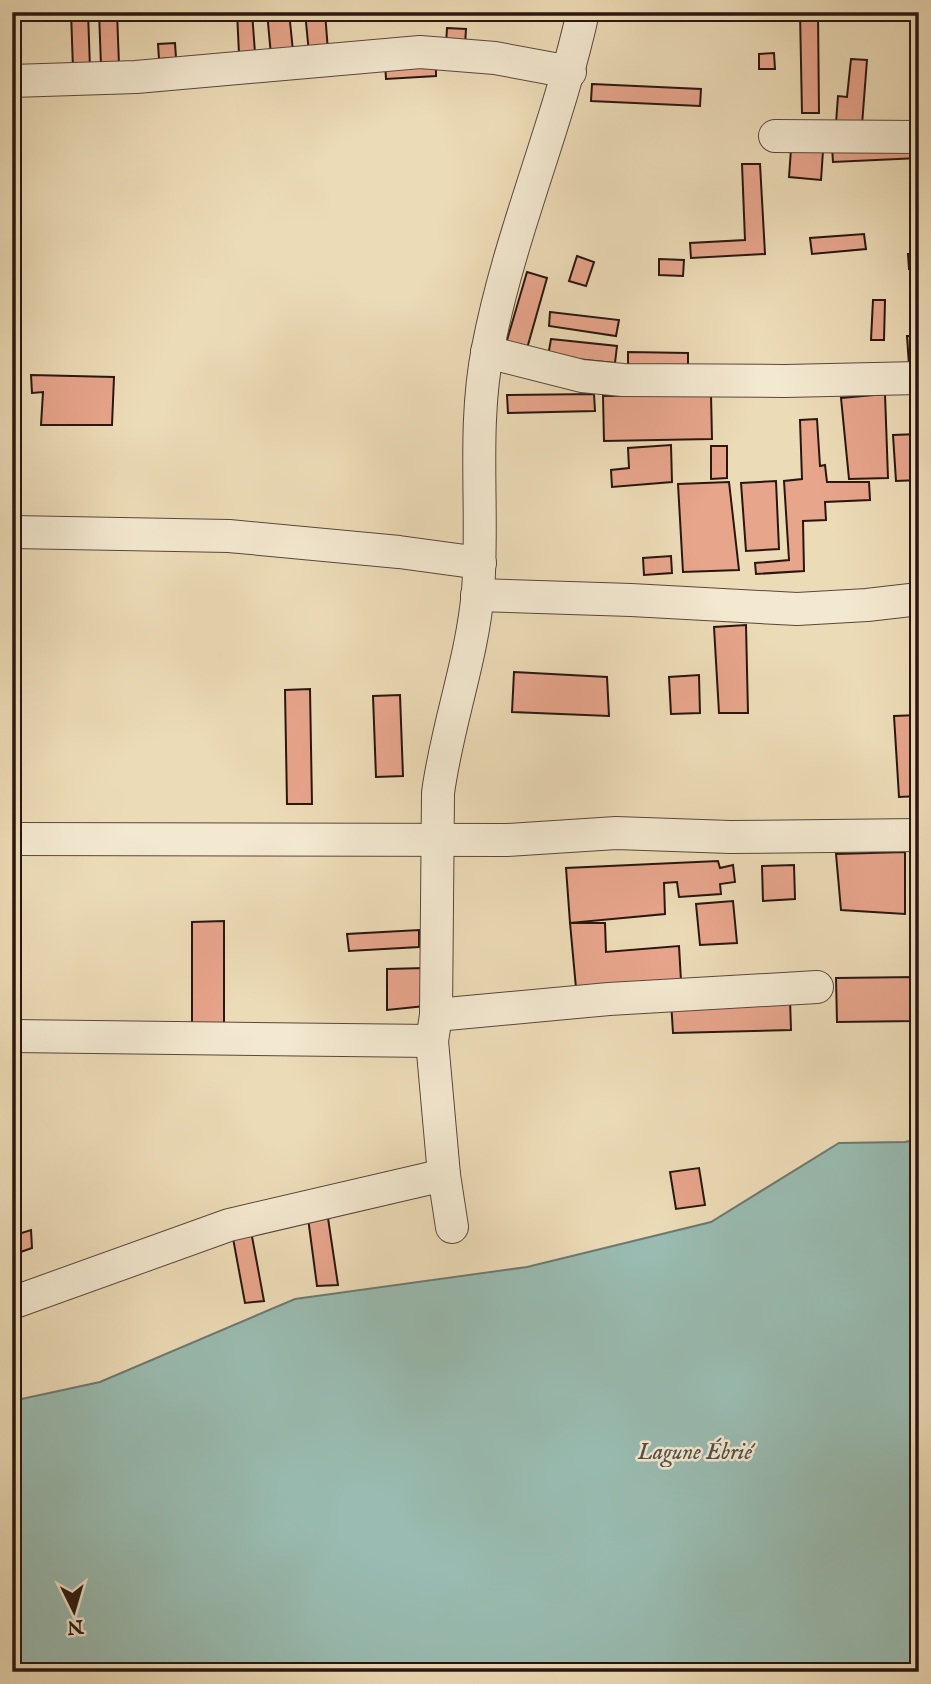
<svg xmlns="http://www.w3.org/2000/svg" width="931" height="1684" font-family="'IM FELL English',serif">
<rect width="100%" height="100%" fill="#ecdbb7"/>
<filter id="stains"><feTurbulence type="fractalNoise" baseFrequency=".00286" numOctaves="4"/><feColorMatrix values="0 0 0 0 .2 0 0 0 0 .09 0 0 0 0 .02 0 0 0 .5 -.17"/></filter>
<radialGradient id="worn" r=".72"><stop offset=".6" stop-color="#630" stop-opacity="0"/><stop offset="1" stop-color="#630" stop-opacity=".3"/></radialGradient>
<path fill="#99bbb1" stroke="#6d7970" stroke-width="2" d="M919 1139V1672H12V1401L100 1382 295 1299 527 1267 711 1222 839 1143 905 1142Z"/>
<g fill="#e7a58c" stroke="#2a160f" stroke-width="2">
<path d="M71 12H88L90 69H73Z"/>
<path d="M99 12H117L119 65 101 66Z"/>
<path d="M159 12H197V16L159 17Z"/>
<path d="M237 12H252L255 53 239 54Z"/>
<path d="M267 12H289L293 51 271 55Z"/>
<path d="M305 12H325L328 51 309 53Z"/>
<path d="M800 12H818L819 113H802Z"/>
<path d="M447 28 466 29 465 45H446Z"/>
<path d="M175 43 176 58 159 59 158 44Z"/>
<path d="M774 53 775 69H759V54Z"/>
<path d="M436 59V76L386 79 385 62Z"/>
<path d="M851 59 867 60 862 125 836 123 838 96 847 97Z"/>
<path d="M592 84 701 89 700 106 591 101Z"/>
<path d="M919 143V158L833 162 832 147Z"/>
<path d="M791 149 823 151 821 180 789 177Z"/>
<path d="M742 164H760L765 254 691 258 690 243 745 240Z"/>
<path d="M864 234 866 249 812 254 810 238Z"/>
<path d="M908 254H919V269H909Z"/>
<path d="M577 256 594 262 586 286 569 281Z"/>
<path d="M659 259 684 260 683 276 659 275Z"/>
<path d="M527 272 547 278 526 352 505 347Z"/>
<path d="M873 300H885L884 340H871Z"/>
<path d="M550 312 619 320 616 336 549 326Z"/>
<path d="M907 336H919V364L909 365Z"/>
<path d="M551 339 617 346 615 363 548 356Z"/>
<path d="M628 352 688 353V370H628Z"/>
<path d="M31 375 114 377 112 425H41L43 392 32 393Z"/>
<path d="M594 394 595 411 508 413 507 395Z"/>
<path d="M711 394 712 439 604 441 603 396Z"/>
<path d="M885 394 888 478 849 479 841 398Z"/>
<path d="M817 419 820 466 825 465 827 482H869L870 500 825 502 826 520 803 521 804 571 756 574 755 563 789 560 784 481 802 479 800 420Z"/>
<path d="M919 434V480L896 481 893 435Z"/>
<path d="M671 445 672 482 612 487 611 470 629 468 628 448Z"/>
<path d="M711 446H727V478L711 479Z"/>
<path d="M776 481 779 549 746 551 741 483Z"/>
<path d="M729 482 739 570 683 572 678 484Z"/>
<path d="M671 556 672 573 644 575 643 558Z"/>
<path d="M746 625 748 713H719L714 627Z"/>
<path d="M514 672 607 677 609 716 512 712Z"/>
<path d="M699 675 700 713 671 714 669 677Z"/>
<path d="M310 689 312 804H287L285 690Z"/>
<path d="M400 695 403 776 376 777 373 696Z"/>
<path d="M919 715V796L899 797 894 716Z"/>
<path d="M905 852V914L841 910 836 854Z"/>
<path d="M718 861 720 868 733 865 735 882 720 884 721 894 679 897 677 882 664 883 665 914 570 923 566 868Z"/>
<path d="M794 865 795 899 763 901 762 866Z"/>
<path d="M915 896H919V935H914Z"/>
<path d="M733 901 737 943 700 945 696 904Z"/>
<path d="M224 921V1032L192 1033V922Z"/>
<path d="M570 923H605L606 952 679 946 681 981 576 988Z"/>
<path d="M419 930V947L349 951 347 934Z"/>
<path d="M424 968 425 1006 387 1010V969Z"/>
<path d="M915 977 916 1021 837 1022 836 978Z"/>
<path d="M790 999 791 1030 673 1033 671 1001Z"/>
<path d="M699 1168 705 1205 676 1209 670 1172Z"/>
<path d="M308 1218H328L338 1285 317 1286Z"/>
<path d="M31 1230 32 1248 12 1255V1236Z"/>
<path d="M251 1231 264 1301 245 1303 232 1233Z"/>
</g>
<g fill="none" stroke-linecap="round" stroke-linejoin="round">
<defs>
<g id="minor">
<path d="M12 81 136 77 420 52 495 58 570 72"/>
<path d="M775 136 919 137"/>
<path d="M487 352 582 376 623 380 785 381 919 378"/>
<path d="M12 532 229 536 399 552 480 563"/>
<path d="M477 595 631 600 797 609 867 605 919 599"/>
<path d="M12 839 507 840 616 833 730 837 919 835"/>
<path d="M436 1015 609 999 817 987"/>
<path d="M12 1036 432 1041"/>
<path d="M452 1227 444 1175 432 1041 436 1015 438 793C447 725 472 660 478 591 484 510 472 429 488 348 510 233 558 126 583 12"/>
<path d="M12 1303 229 1225 444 1175"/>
</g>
</defs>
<use href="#minor" stroke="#5a4739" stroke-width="34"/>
<use href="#minor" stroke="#f3e8d0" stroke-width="32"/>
</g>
<g text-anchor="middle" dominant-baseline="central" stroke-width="5" stroke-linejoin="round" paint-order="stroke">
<g font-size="23" font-style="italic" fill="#515048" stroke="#f3e8d0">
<text x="695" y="1452">Lagune Ébrié</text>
</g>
</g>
<rect width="931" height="1684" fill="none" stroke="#ecdbb7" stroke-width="42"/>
<rect x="14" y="14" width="903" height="1656" fill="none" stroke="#2a160f" stroke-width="3.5"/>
<rect x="21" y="21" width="889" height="1642" fill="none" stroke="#2a160f" stroke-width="2"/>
<g transform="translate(74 1611) rotate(175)" stroke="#f3e8d0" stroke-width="5" paint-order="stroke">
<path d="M0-5L12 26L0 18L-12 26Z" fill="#2a160f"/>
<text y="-10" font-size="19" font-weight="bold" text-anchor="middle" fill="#2a160f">N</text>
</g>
<rect width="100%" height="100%" filter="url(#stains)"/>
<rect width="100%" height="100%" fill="url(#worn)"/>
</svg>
